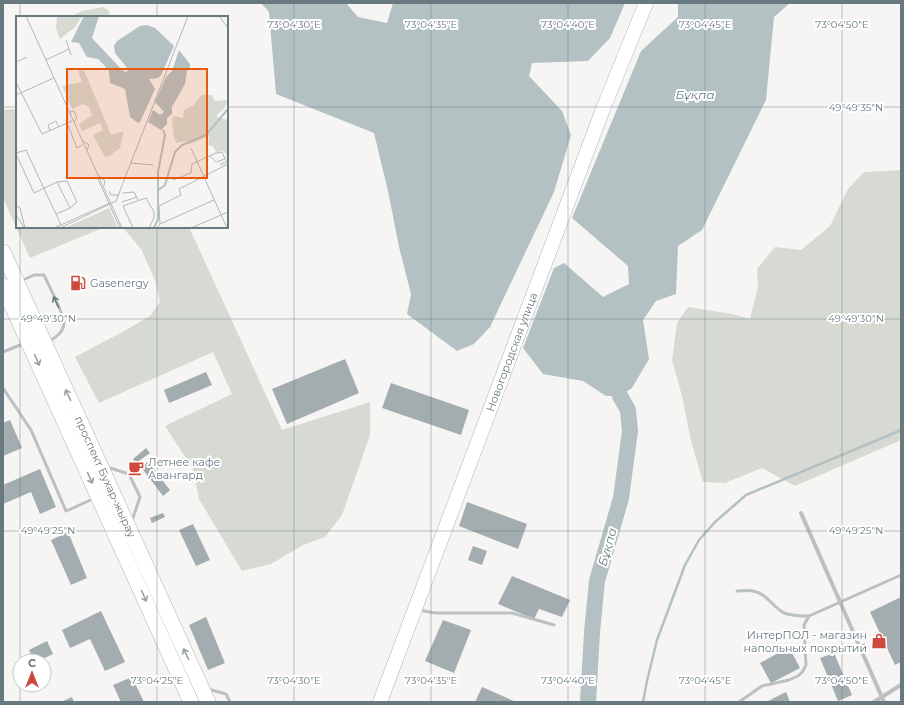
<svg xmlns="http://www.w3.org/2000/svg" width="904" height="705" font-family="Montserrat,sans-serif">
<rect width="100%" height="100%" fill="#f6f5f3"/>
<g fill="#d6dad3">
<path d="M103 7 108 10 111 17H70L82 11Z"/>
<path d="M17 109V227H105L30 258 3 198V110Z"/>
<path d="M901 170V440L795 486 762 468 725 483 703 482 691 441 682 396 672 360 677 323 688 307 732 314 750 319 758 287 757 269 775 247 801 250 830 226 848 189 864 172Z"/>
<path d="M108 227H189L282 430 370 402V435L342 515 325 537 303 545 271 564 242 571 199 499 193 469 165 426 232 394 213 352 99 403 75 357 128 329 150 316 160 302 155 280 141 249 124 229Z"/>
</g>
<g fill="#b4c1c3">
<path d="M261 3H346L358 17 387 23 393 3H625L610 38 588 61 532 63 529 76 562 111 571 135 554 192 490 327 474 344 457 351 407 314 411 294 399 247 388 191 374 133 276 94 269 12Z"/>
<path d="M678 3H790L774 17 766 100 702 230 678 246 676 294 656 301 643 320 649 359 632 388 620 396H606L583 381 543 374 523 348 554 268 564 263 603 297 629 284 628 266 572 218 641 51 678 17Z"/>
</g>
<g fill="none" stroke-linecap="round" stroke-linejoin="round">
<path stroke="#b4c1c3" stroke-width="2.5" d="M643 702 647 681 657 640 685 565 699 540 715 522 746 495 899 431 901 429"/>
<path stroke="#b4c1c3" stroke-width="16" d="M588 702 592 632 597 581 621 498 630 431 628 410 620 396"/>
</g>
<g fill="#a3acaf">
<path d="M345 359 359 393 287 424 272 389Z"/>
<path d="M206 372 212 385 169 403 164 390Z"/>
<path d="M391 383 469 410 461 435 382 408Z"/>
<path d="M10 420 22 448 3 456V423Z"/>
<path d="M146 448 150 453 136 463 133 459Z"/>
<path d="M148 462 170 490 163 496 141 467Z"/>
<path d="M40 469 56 507 40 514 31 492 3 504V485Z"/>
<path d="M467 502 527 524 518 549 459 526Z"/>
<path d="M163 513 165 517 152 523 150 518Z"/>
<path d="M193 524 210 560 196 566 179 530Z"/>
<path d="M68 532 87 578 71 585 51 540Z"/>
<path d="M473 546 487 551 482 565 468 560Z"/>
<path d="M512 576 570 600 562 617 539 609 534 619 498 604Z"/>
<path d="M901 597V662L895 665 870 612Z"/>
<path d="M101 611 125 662 105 671 90 639 70 648 62 630Z"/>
<path d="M206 617 225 663 208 670 189 625Z"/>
<path d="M443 620 471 630 454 673 425 661Z"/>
<path d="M47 641 53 654 38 661H34L29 650Z"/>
<path d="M789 647 800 668 771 683 760 663Z"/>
<path d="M834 653 852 695 838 701 820 658Z"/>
<path d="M132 677 144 702H121L113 685Z"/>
<path d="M482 687 516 702H475Z"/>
<path d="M786 692 790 702H766Z"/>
<path d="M72 697 74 702H61Z"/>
</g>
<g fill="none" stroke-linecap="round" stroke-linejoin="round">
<defs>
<g id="secondary">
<path id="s1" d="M380 702 603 109 646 3"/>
</g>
<g id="primary">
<path id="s2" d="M3 252 208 702"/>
<path d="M3 286 191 702"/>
</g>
</defs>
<use href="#secondary" stroke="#adb4b7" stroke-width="15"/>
<use href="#primary" stroke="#afb4b6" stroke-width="16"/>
<g stroke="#bbc0c2" stroke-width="3">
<path d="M21 281 34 275H44C48 284 65 316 64 323 63 333 56 337 48 342"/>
<path d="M3 352 25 343"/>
<path d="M3 388 31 430 66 511 95 498"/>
<path d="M107 467 129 474 140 497 132 521"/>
<path d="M737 591C742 591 748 590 753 591 766 593 773 607 784 613 792 616 801 616 809 616"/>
<path d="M419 610 435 613H512L554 625"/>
<path d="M208 689 226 694 230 702"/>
<path d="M739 702 762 686 789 680 798 676 803 671 806 665 804 625 809 616 901 575"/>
</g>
<g stroke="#bbc0c2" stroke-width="4">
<path d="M801 513 884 702"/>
<path d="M874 702 901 685"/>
</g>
<use href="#secondary" stroke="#fff" stroke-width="14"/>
<use href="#primary" stroke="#fff" stroke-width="15"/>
</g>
<defs><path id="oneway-shaft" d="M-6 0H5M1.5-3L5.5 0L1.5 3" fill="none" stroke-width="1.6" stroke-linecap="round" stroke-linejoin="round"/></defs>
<use stroke="#687980" href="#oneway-shaft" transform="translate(56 302) rotate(-115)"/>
<g stroke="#95a1a6">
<use href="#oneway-shaft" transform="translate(37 360) rotate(66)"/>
<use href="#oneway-shaft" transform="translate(68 395) rotate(-115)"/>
<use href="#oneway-shaft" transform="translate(90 478) rotate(66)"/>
<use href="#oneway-shaft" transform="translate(144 596) rotate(66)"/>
<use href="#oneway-shaft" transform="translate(186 654) rotate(-115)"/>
</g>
<path fill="none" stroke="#687980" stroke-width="1" stroke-opacity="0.45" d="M20 3V17M157 3V17M294 3V702M431 3V702M568 3V702M705 3V702M842 3V702M3 107H17M227 107H901M20 227V702M157 227V702M3 319H901M3 531H901"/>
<defs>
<symbol id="fuel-bare" viewBox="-9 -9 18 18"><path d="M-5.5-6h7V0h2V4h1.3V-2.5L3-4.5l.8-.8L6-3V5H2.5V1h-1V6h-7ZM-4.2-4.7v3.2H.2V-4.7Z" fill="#cd493c" stroke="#fff" stroke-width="2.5" paint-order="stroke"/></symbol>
<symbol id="cafe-bare" viewBox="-9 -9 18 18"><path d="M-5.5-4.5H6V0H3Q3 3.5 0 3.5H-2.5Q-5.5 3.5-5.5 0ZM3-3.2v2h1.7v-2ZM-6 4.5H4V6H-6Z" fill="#cd493c" stroke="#fff" stroke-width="2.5" paint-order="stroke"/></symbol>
<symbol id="shop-bare" viewBox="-9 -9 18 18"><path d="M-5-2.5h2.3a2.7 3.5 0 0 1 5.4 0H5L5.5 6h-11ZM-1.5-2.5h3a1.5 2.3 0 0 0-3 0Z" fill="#cd493c" stroke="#fff" stroke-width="2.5" paint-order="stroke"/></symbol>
</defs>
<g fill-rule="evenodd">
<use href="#fuel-bare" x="67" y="272" width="22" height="22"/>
<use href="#cafe-bare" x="125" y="457" width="22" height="22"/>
<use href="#shop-bare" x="868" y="630" width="22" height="22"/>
</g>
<g text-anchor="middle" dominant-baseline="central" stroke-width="4" stroke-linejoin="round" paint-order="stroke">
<g font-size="11" fill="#687980" stroke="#fff" text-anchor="start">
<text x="90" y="283">Gasenergy</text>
<text x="148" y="462">Летнее кафе<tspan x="148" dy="13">Авангард</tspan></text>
<text x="867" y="635" text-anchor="end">ИнтерПОЛ - магазин<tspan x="867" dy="13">напольных покрытий</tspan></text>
</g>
<g font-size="11" fill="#687980" stroke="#fff">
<text stroke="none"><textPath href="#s1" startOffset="374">Новогородская улица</textPath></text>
<text stroke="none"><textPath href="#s2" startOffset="247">проспект Бухар-жырау</textPath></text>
</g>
<g font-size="12" font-style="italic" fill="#64797c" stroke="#fff">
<text x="695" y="94">Бұқпа</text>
<text transform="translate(607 547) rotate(-74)">Бұқпа</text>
</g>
</g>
<g transform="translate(16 16)">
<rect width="212" height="212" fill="#f6f5f3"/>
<path d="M41 0H66L59 11 44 23 40 12ZM68 54 95 119 108 115 104 132 93 140 89 141 77 119 87 114 84 107 66 115 63 108 76 99 73 91 67 88 56 93 46 70 66 66 62 55ZM185 79H196L199 85 210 84 211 87 208 93 201 99V101L212 104V147L204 150V147L209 145 211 140 208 135 200 136 197 130 192 129 193 120 174 128 169 125 160 127 158 121 156 103 158 100 167 102 168 94 179 88ZM93 192 102 212H49Z" fill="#d6dad3"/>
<path d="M68 0H83L76 22 107 55 111 56 112 53 99 37 98 30 101 25 124 10 131 9 139 12 158 30 145 59 142 62 133 63 139 73 124 106 122 107 114 101 109 73 94 67 93 55 87 48 82 43 71 41 63 27 55 26ZM163 34 174 48V53L171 55 169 68 156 91V98L151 102V108L145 114 132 106 137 94 144 99 148 96 139 86 150 61 156 55Z" fill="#b4c1c3"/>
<path fill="none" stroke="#b4c1c3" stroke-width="2" d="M141 175 149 169 159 136 166 129 190 119 212 93M138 212 142 203V156L149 119 147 114"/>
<path fill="none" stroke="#b0b8bb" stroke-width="1" d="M10 0 106 212M203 0 212 12M50 24 55 39M30 44 53 33M0 46 11 41M0 66 26 118 56 105M0 79 38 62M54 96 58 95 61 102 58 106M51 107 61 132 66 129M34 115 32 109 40 105 43 111M67 125 73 129 71 134M175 132 211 212M0 137 10 134 45 209M0 138 18 177 41 166 54 192 40 198M115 147 137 149M82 159 89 165 88 170M82 163 104 212M157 164 175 157 176 148 200 137 206 136 209 143 200 146 194 140M41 166 51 165 61 186 54 192M93 175 95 179H103M107 177 118 176 122 184M106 186 121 181M0 190 4 192 9 212M0 199 8 211M144 208 198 184M38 212 94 187M44 212 100 185 172 0M117 212 107 190 130 182 138 196V202L133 212M141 212 144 208 143 190 165 179 163 173 212 148M175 212 212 196"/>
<path fill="#e8590c" fill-opacity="0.15" stroke="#e8590c" stroke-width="2" d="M51 53H191V162H51Z"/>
<rect width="212" height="212" fill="none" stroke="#687980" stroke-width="2"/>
</g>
<g font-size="10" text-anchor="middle" fill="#687980" stroke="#fff" stroke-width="4" stroke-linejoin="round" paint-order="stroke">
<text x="294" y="28">73°04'30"E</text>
<text x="431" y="28">73°04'35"E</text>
<text x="568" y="28">73°04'40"E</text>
<text x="705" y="28">73°04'45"E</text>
<text x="842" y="28">73°04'50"E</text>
<text x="856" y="111">49°49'35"N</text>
<text x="48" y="322">49°49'30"N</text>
<text x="856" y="322">49°49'30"N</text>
<text x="48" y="534">49°49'25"N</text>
<text x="856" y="534">49°49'25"N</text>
<text x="157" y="684">73°04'25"E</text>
<text x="294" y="684">73°04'30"E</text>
<text x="431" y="684">73°04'35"E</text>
<text x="568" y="684">73°04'40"E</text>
<text x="705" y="684">73°04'45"E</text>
<text x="842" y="684">73°04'50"E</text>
</g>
<rect width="904" height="705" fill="none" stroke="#687980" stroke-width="8"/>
<g transform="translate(32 673)"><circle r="19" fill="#ffffff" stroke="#c3c9cc"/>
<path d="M0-3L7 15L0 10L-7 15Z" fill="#cd493c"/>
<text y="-6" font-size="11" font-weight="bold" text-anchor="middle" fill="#687980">С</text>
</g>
</svg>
